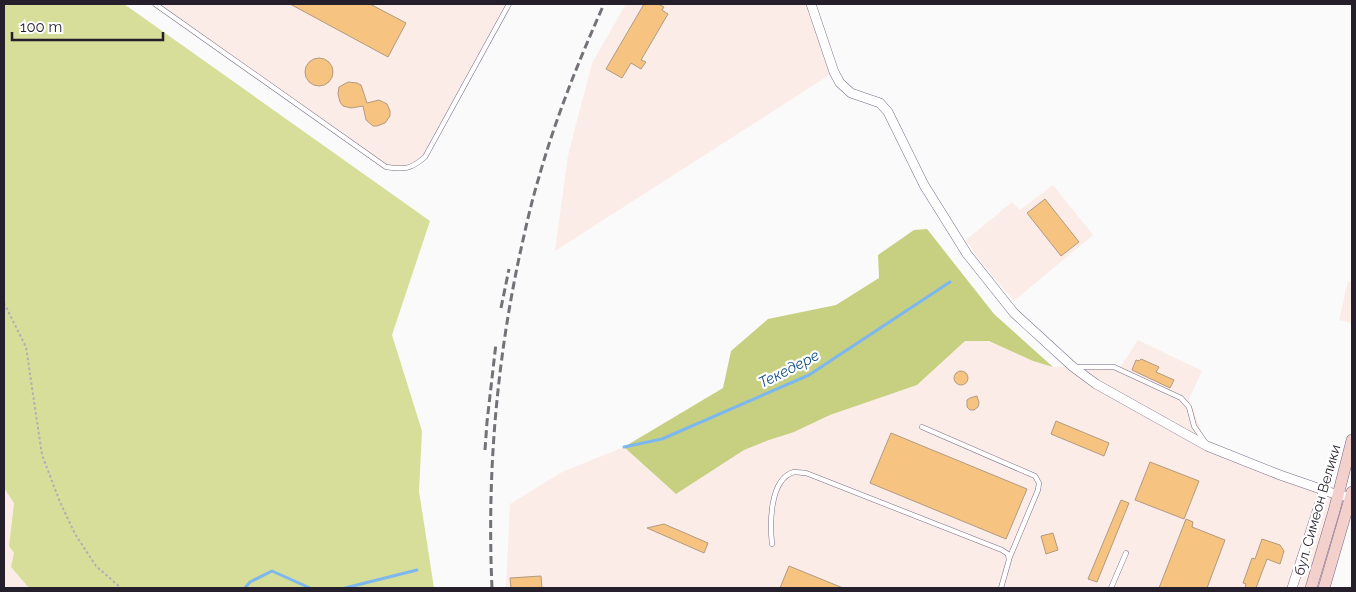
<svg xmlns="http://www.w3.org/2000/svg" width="1356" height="592" font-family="Raleway,sans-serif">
<rect width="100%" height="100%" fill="#fafafa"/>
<g fill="#fcece7">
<path d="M155 4H509L425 157 413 166 386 167Z"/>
<path d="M626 4H811L834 72 555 251 568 155 592 63Z"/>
<path d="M1053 185 1093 235 1014 301 981 262 966 240 1012 202 1020 210Z"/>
<path d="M1348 281 1352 282V323L1339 320Z"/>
<path d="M1138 340 1202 371 1189 399 1207 446 1351 497 1324 588H506L510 504 562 472 624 447 676 494 744 450 769 440 794 432 830 415 917 385 965 341H989L1033 361 1053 367 1121 366Z"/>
<path d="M4 488 14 502 9 546 14 553 11 567 29 588H4Z"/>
</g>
<path fill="#d6de9a" d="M4 4H124L430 221 392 335 422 431 419 491 434 588H29L11 567 14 553 9 546 14 503 4 488Z"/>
<path fill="#c7cf80" d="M927 229 994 314 1053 367 1033 361 989 341H965L917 385 830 415 794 432 769 440 744 450 676 494 624 447 723 388 731 351 768 319 836 305 879 278 878 255 914 230Z"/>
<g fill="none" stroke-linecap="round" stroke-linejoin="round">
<g stroke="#7cb7ef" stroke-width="3">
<path d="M624 447 662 439 809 375 950 282"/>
<path d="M245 588 250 582 272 571 310 588"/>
<path d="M345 588 417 570"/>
</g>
</g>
<g fill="#f7c381" stroke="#b19b80">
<path d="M290 4H370L406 23 388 57Z"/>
<path d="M644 4H658L664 7 662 10 668 14 641 60 646 62 641 69 631 63 622 78 606 69Z"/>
<circle cx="319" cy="72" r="14"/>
<path d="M348 82 357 83 361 85 367 103 379 100 387 104 390 111V116L385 123 377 126H373L366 120 363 106 351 108 343 106 340 102 338 94 339 87Z"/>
<path d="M1045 199 1079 242 1061 256 1027 213Z"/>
<path d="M1141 359 1159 367 1156 372 1174 380 1170 388 1132 370 1136 360 1139 361Z"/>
<circle cx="961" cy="378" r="7"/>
<path d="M977 396 979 403 978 407 974 410H970L967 407V400L970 398Z"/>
<path d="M1056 421 1109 443 1104 456 1051 434Z"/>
<path d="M891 433 1027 489 1006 539 870 483Z"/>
<path d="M1150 462 1199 481 1184 519 1135 500Z"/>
<path d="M1121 500 1129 503 1097 582 1088 579Z"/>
<path d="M1186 519 1193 522 1192 527 1225 540 1207 588H1159Z"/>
<path d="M664 524 708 543 704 553 647 528Z"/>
<path d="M1053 533 1058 550 1046 554 1041 536Z"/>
<path d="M1262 539 1280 545 1284 551 1280 564 1267 559 1256 588H1245L1246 584 1243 583 1252 558 1255 559Z"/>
<path d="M789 566 843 588H780Z"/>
<path d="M541 576 542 588H511L510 578Z"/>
</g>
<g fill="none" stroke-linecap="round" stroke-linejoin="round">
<defs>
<g id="service">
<path d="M155 4 386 167C405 170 411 169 425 157L509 4"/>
<path d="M1074 367H1114L1181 398 1189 407 1194 426 1205 442"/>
<path d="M922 427 1035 476 1039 483 1038 490 1009 559"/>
<path d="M772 544C770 525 769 479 794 472 797 472 803 473 806 473L1002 550 1008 554 1009 560 1001 588"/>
<path d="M1111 588 1126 553"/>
</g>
<g id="minor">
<path d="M811 4 834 72 840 83 851 93 880 103 888 112 924 185 967 254 1014 313 1073 367 1096 384 1207 446 1280 475 1338 495 1351 497"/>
<path d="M1292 588 1324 490"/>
</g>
<g id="secondary">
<path d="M1311 588 1334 511 1352 440"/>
<path d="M1324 588 1352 492"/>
</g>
</defs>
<use href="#service" stroke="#796e8b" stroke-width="5.5"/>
<use href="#minor" stroke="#796e8b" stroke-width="10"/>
<use href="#secondary" stroke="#796e8b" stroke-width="12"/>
<path stroke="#b0afb3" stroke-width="2" stroke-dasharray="2.5 2.5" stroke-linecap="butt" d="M4 303 26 347 42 455 60 502 75 534 96 566 121 588"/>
<use href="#service" stroke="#fff" stroke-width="4.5"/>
<use href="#minor" stroke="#fff" stroke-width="9"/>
<use href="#secondary" stroke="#f4d0cd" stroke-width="11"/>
<g stroke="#747178" stroke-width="3" stroke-dasharray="8 4" stroke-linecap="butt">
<path d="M501 308 509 269"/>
<path d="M485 450 487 422 496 343"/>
<path d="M492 588C487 477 496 367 519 258 525 231 531 203 539 177 556 117 579 60 604 4"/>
</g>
</g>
<g text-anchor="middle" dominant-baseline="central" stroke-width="4.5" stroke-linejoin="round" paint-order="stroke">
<g font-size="14" fill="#241f2b" stroke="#fff">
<text transform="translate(1317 510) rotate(-74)">бул. Симеон Велики</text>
</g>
<g font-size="15" font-style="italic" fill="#0e4f83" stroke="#fff">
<text transform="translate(789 369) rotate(-27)">Текедере</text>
</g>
</g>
<rect width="1356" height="592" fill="none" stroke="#241f2b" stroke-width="10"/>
<path d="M12 32v8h151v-8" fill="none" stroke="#241f2b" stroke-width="2.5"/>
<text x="20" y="32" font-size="15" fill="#241f2b" stroke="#ffffff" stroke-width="4" paint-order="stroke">100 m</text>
</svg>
